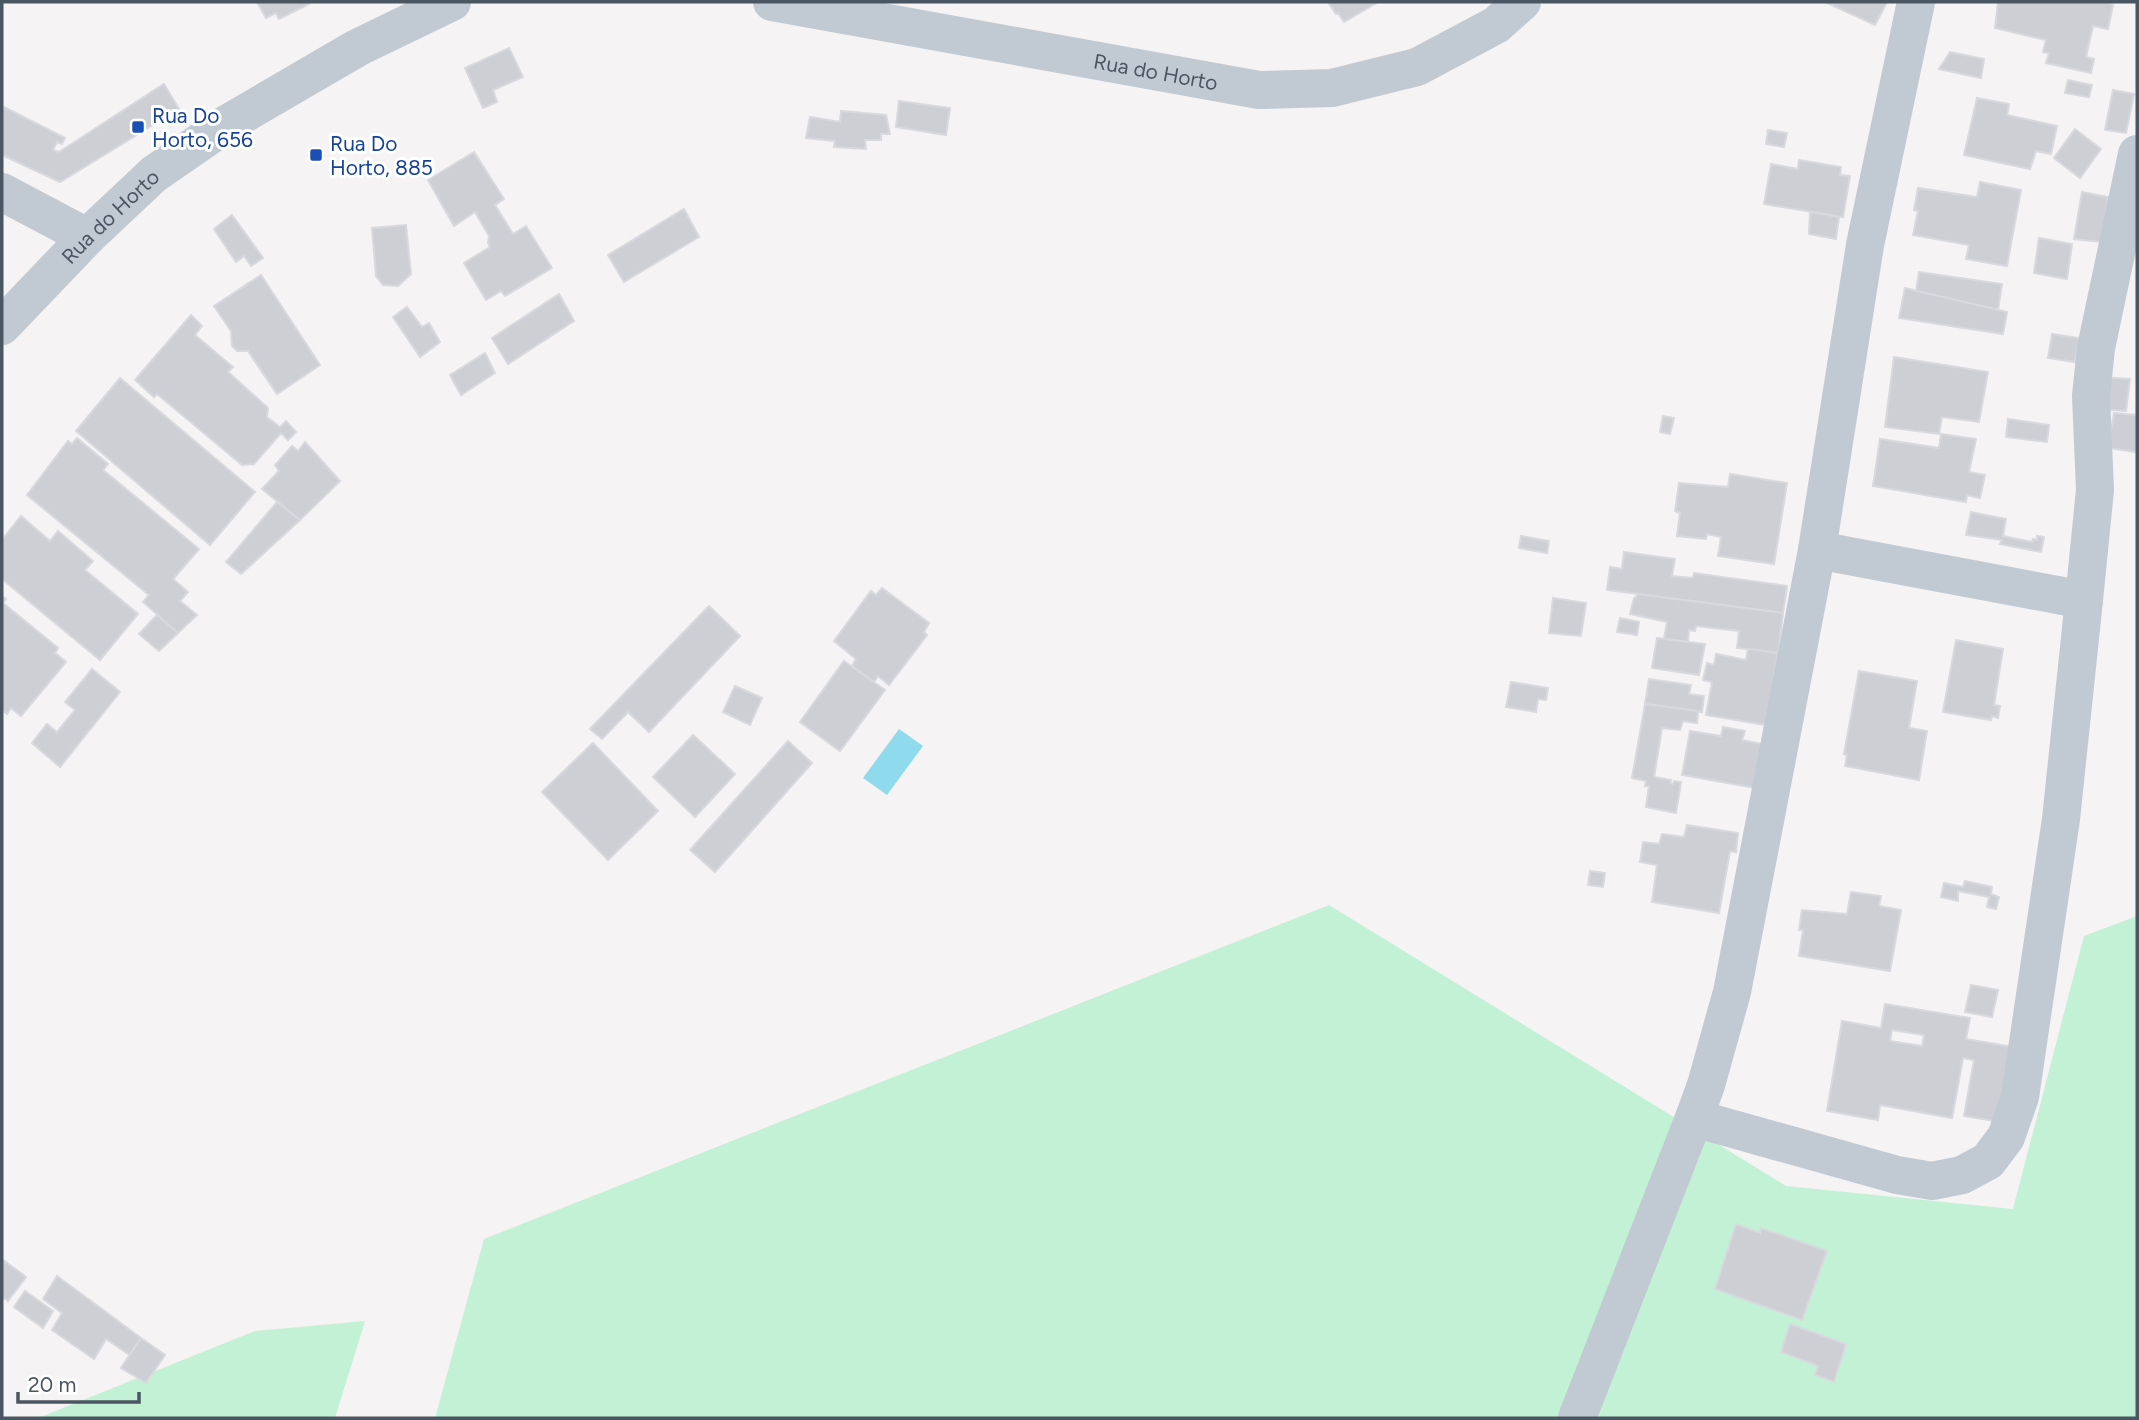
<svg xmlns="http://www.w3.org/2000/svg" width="2139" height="1420" font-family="Figtree,sans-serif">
<rect width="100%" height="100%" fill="#f5f3f3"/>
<g fill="#c3f1d5">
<path d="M1329 905 1786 1186 2013 1209 2084 936 2137 916V1418H435L484 1239Z"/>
<path d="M365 1321 335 1418H38L255 1331Z"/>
</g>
<path fill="#90daee" d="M899 729 923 746 887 795 863 778Z"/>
<g fill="#cdcfd5" stroke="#d7d9de" stroke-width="2" fill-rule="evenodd">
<path d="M257 2H308L309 4 279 19 276 13 266 18Z"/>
<path d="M1328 2H1378L1344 22 1338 13 1336 14Z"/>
<path d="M1825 2H1887L1875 25Z"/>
<path d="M1998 2H2107L2113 5 2108 29 2093 26 2086 57 2094 59 2091 73 2046 63 2049 53 2043 52 2046 40 1995 28Z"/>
<path d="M509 48 523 77 493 90 497 102 483 108 465 68Z"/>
<path d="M1950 52 1984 59 1981 78 1939 69Z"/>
<path d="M2068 80 2092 85 2089 97 2065 93Z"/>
<path d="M164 84 179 109 60 182 2 155V106L65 138 62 144 57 142 53 150 59 152Z"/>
<path d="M2113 90 2134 94 2126 133 2105 130Z"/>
<path d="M1977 98 2009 104 2007 115 2057 126 2051 154 2036 151 2030 169 1964 155Z"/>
<path d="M899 101 950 108 946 135 896 127Z"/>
<path d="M841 111 886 115 890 134H881V140H865L866 149 834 147 835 141 806 138 810 117 840 122Z"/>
<path d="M2075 129 2101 149 2080 178 2054 158Z"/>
<path d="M1768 130 1787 133 1784 147 1766 144Z"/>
<path d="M474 152 504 199 495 205 513 234 526 226 552 268 505 296 501 291 486 300 464 263 490 247 488 243 489 236 475 212 454 226 428 180Z"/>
<path d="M1799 160 1841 167 1840 175 1850 176 1843 217 1764 204 1771 164 1798 169Z"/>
<path d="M1980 182 2021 190 2007 266 1966 259 1969 245 1913 235 1918 211 1914 210 1918 188 1977 197Z"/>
<path d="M2082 192 2108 197 2102 242 2074 239Z"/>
<path d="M684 209 699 237 624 282 608 255Z"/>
<path d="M1810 212 1839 217 1836 239 1809 234Z"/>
<path d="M232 215 263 258 251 266 244 256 236 262 214 229Z"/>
<path d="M406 225 411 274 398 286 383 285 376 276 372 228Z"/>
<path d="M2039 238 2072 244 2067 279 2034 273Z"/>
<path d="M1919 272 2002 284 1998 310 1916 291Z"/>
<path d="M261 275 320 365 277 394 248 351H237L232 346 231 331 214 306Z"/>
<path d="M1905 288 2007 312 2003 334 1899 318Z"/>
<path d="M559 294 574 321 508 364 492 338Z"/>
<path d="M407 307 422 327 429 323 440 342 420 357 393 317Z"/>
<path d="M191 315 202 326 195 335 233 367 228 372 268 408 267 417 280 427 286 421 296 432 288 440 281 433 254 464 242 465 157 394 154 397 135 380Z"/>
<path d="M2052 334 2079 338 2075 362 2048 358Z"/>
<path d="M485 353 495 373 461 395 450 375Z"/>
<path d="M1894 357 1988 372 1979 422 1942 417 1939 434 1885 427Z"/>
<path d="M2098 377 2130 379 2126 411 2096 409Z"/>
<path d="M120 378 255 492 210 545 76 431Z"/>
<path d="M2114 413 2137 415V452L2108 448Z"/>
<path d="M1663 416 1674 418 1670 434 1660 432Z"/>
<path d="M2008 419 2049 425 2047 442 2006 437Z"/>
<path d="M1941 434 1976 439 1969 472 1985 475 1980 498 1967 495 1966 502 1873 486 1880 439 1939 448Z"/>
<path d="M77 438 108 464 103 470 199 549 173 579 188 592 180 601 197 615 178 633 143 602 149 595 27 495 68 441 72 444Z"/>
<path d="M305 442 340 481 300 520 262 489 279 471 275 465 292 446 298 451Z"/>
<path d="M1730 474 1787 483 1774 564 1718 556 1721 537 1707 534 1706 539 1677 536 1680 513 1675 511 1679 483 1728 487Z"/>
<path d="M277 502 300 520 241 574 226 562Z"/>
<path d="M1971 512 2006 519 2003 536 2032 542 2033 539 2037 540V536L2044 537 2041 552 2000 544 2002 540 1966 535Z"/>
<path d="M21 516 50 541 58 531 93 561 85 570 138 614 100 660 2 579V540Z"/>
<path d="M1521 536 1549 541 1547 553 1519 548Z"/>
<path d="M1624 552 1675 559 1672 576 1693 578 1694 573 1787 586 1783 613 1607 590 1610 567 1622 569Z"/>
<path d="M882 588 929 623 924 632 927 635 889 685 878 676 874 682 852 666 856 659 834 641 871 591 876 595Z"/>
<path d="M1637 594 1783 613 1778 653 1737 648 1739 631 1696 626 1695 631 1689 630 1688 642 1664 639 1667 622 1630 614 1634 598H1636Z"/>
<path d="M2 596 6 599 3 603 58 648 55 653 66 662 21 716 11 708 7 714 2 710Z"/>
<path d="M1553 598 1586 603 1581 636 1549 633Z"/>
<path d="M709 606 740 636 649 732 628 712 602 739 590 729Z"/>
<path d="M157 615 178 633 159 651 139 634Z"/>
<path d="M1620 618 1639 622 1637 635 1617 632Z"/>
<path d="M1657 638 1705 644 1699 675 1652 668Z"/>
<path d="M1956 640 2003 649 1994 705 2000 706 1998 718 1992 716 1991 720 1943 712Z"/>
<path d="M1748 649 1778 653 1766 725 1706 715 1712 682 1703 680 1707 663 1714 665 1716 654 1746 660Z"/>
<path d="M844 661 885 690 840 751 800 722Z"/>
<path d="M92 669 120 692 60 767 32 743 47 724 57 732 75 710 65 702Z"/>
<path d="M1859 671 1917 681 1909 728 1927 731 1919 780 1845 766 1847 755 1844 754Z"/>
<path d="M1649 679 1691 685 1689 694 1704 696 1702 712 1645 704Z"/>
<path d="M1511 682 1548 688 1546 700 1538 699 1536 712 1506 707Z"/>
<path d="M735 686 762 698 750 725 723 712Z"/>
<path d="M1645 704 1698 711 1697 723 1683 721 1680 730 1662 728 1654 777 1671 780 1670 783 1673 784 1674 781 1681 782 1676 813 1646 807 1649 786H1645L1646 781 1632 778Z"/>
<path d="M1723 727 1745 731 1742 740 1762 744 1756 788 1682 775 1690 731 1721 736Z"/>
<path d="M693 735 735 774 695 817 653 777Z"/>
<path d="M788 741 812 763 715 872 690 850Z"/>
<path d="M593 743 658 811 608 860 542 792Z"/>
<path d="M1687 825 1738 833 1736 852 1730 851 1719 913 1652 902 1657 865 1640 862 1643 842 1659 844 1662 834 1684 837Z"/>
<path d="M1590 871 1605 873 1603 887 1588 885Z"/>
<path d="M1965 881 1992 887 1991 894 1999 897 1996 909 1987 907 1989 897 1958 891V901L1941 897 1944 883 1963 887Z"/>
<path d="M1851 892 1881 896 1879 906 1901 910 1890 971 1799 956 1803 930H1799L1802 910 1847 914Z"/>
<path d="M1971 985 1998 990 1992 1017 1965 1012Z"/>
<path d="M1885 1004 1970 1018 1966 1039 2020 1048 2007 1123 1964 1116 1974 1060 1963 1058 1952 1118 1880 1105 1878 1120 1827 1111 1842 1021 1881 1028ZM1892 1030 1924 1035 1922 1046 1890 1041Z"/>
<path d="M1736 1224 1760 1233 1761 1228 1827 1251 1802 1320 1715 1289Z"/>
<path d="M2 1259 26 1277 8 1301 2 1297Z"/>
<path d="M57 1276 141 1338 130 1355 106 1339 94 1359 52 1330 62 1313 43 1299Z"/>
<path d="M25 1291 53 1311 43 1328 14 1307Z"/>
<path d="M1790 1324 1846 1344 1834 1382 1815 1375 1818 1366 1781 1352Z"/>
<path d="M141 1338 165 1355 146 1383 121 1368Z"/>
</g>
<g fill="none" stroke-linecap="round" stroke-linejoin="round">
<g stroke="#c1cad2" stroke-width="38">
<path d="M1916 2 1865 245 1817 550 1732 992 1706 1085 1694 1118 1897 1175 1932 1181 1962 1175 1988 1161 2006 1137 2020 1097 2061 819 2084 600 2095 490 2091 396 2096 348 2137 154"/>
<path d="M2 192 87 237"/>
<path d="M1817 550 2084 600"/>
<path d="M1577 1418 1694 1118"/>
</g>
<g stroke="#c1cad2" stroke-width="38">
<path id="s1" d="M772 2 1259 90 1332 88 1417 67 1496 25 1522 2"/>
<path id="s2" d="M2 326 87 237 154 174 225 125 357 48 452 2"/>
</g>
</g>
<g fill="#1a4fb4" stroke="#fff" stroke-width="2.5">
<rect x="131" y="120" width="14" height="14" rx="3.5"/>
<rect x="309" y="148" width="14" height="14" rx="3.5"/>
</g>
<g text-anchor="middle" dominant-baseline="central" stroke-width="6" stroke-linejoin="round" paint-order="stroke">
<g font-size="21" fill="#4a5661" stroke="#fff">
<text stroke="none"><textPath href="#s1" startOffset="390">Rua do Horto</textPath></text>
<text stroke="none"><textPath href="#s2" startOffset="154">Rua do Horto</textPath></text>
</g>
<g font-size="21" fill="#164399" stroke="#fff" text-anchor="start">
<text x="152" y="115">Rua Do<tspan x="152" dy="24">Horto, 656</tspan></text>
<text x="330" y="143">Rua Do<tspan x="330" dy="24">Horto, 885</tspan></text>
</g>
</g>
<rect width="2139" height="1420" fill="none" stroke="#4a5661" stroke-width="7"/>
<path d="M18 1392v10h121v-10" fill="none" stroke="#4a5661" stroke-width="3.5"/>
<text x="28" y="1392" font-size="21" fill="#4a5661" stroke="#ffffff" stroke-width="5" paint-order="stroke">20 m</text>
</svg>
